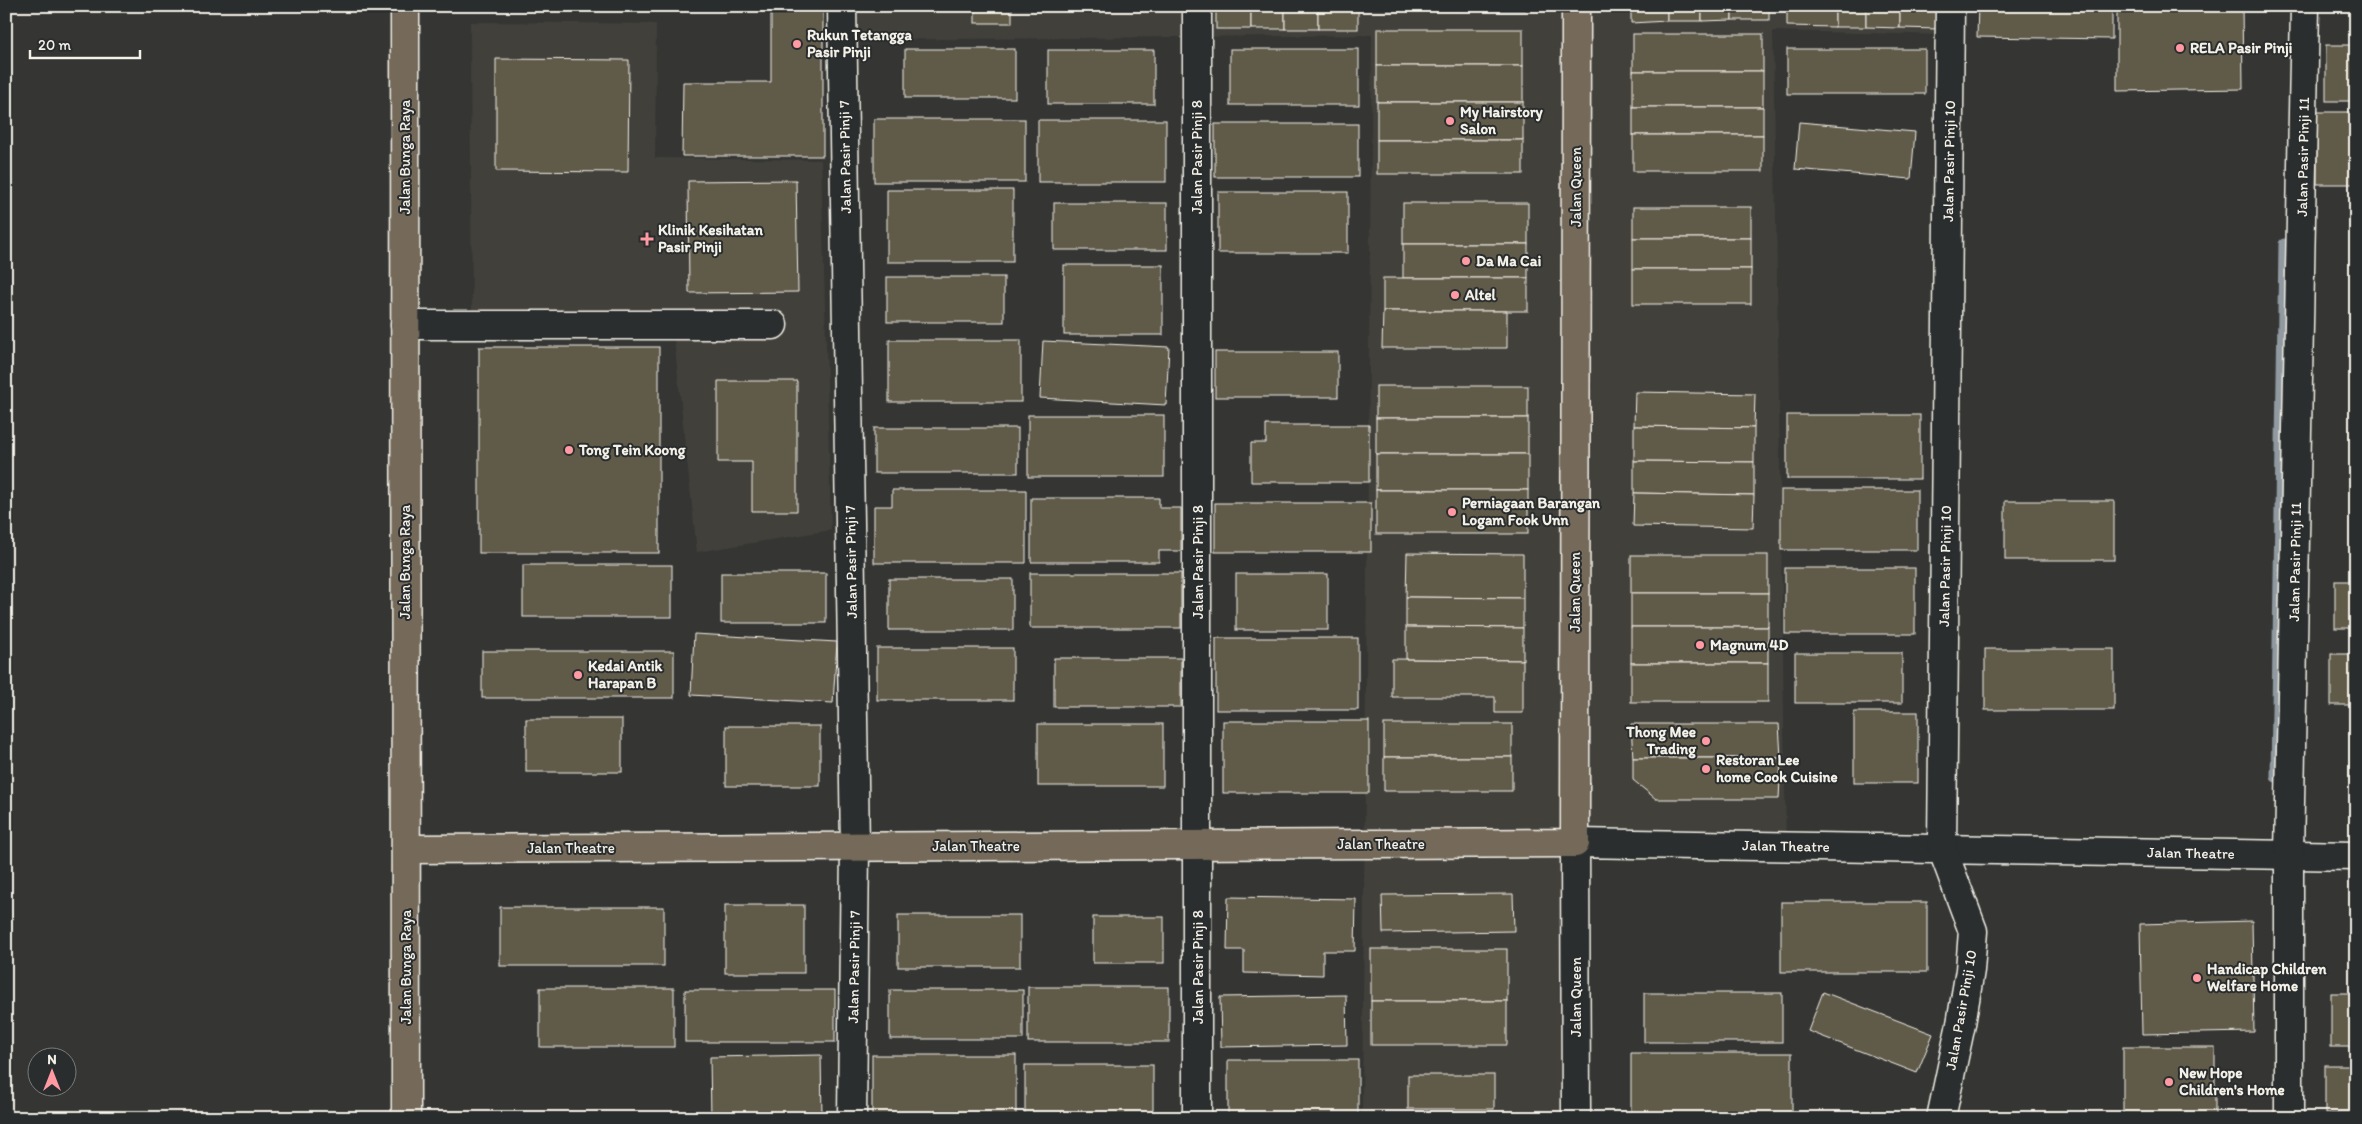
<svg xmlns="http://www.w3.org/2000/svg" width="2362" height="1124" font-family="Itim,sans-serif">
<rect width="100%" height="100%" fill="#353634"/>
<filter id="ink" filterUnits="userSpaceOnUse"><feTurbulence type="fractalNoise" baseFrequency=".02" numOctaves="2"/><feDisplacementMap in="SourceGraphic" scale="10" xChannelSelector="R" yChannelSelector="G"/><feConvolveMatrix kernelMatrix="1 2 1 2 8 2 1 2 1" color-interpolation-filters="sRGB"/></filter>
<g filter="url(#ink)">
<g fill="#42413b">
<path d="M839 6H1952V35L1773 31 1786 849 1572 840V1118H1362L1372 35 839 40Z"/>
<path d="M470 22 656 24 655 158 821 160 831 530 697 552 672 320 472 318Z"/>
</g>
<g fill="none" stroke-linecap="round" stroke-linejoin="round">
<path stroke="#909aa0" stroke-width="11" d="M2276 777 2284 244"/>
</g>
<g fill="#615a4a" stroke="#f4f1e8">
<path d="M771 6H823V156H682L683 82H771Z"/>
<rect x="872" y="6" width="38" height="1"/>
<rect x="910" y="6" width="36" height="1"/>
<rect x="975" y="6" width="37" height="17"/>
<rect x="1048" y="6" width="33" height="2"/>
<rect x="1081" y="6" width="34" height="2"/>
<rect x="1115" y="6" width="31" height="2"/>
<rect x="1146" y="6" width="40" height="2"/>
<rect x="1216" y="6" width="35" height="23"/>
<rect x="1251" y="6" width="34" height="23"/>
<rect x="1285" y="6" width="33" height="23"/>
<rect x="1318" y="6" width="40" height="23"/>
<rect x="1387" y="6" width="36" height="4"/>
<rect x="1423" y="6" width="35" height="4"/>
<rect x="1458" y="6" width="34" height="4"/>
<rect x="1492" y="6" width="33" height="4"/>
<path d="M1631 6H1667V21L1631 23Z"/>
<rect x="1667" y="6" width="35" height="15"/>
<path d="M1702 6H1732V20L1702 21Z"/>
<rect x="1732" y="6" width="37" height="14"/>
<path d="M1787 6H1835V27L1787 26Z"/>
<rect x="1835" y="6" width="31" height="21"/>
<path d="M1866 6H1900V28L1866 27Z"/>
<path d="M1900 6H1940L1939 29 1900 28Z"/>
<path d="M1978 6H2112V39L1977 37Z"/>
<path d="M2117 6H2242L2243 89 2117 91Z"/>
<rect x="1377" y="29" width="146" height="37"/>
<rect x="1633" y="34" width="130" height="37"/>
<rect x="2326" y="45" width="30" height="56"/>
<rect x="905" y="49" width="110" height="49"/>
<rect x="1230" y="49" width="129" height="56"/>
<rect x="1787" y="49" width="138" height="45"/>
<rect x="1048" y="50" width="106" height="54"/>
<path d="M496 59 629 60 628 172 496 171Z"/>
<rect x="1377" y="66" width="146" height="36"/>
<rect x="1633" y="71" width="130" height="36"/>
<rect x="1377" y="102" width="146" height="38"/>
<rect x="1633" y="107" width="130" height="28"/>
<rect x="2317" y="112" width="39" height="72"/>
<rect x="874" y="119" width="151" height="63"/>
<rect x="1038" y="120" width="128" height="62"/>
<path d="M1799 122 1915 132 1911 179 1795 169Z"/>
<rect x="1215" y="124" width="143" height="53"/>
<rect x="1633" y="135" width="130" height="36"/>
<rect x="1377" y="140" width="146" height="34"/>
<path d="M796 180 798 292 689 293 688 181Z"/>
<rect x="887" y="190" width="126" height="72"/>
<rect x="1218" y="192" width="130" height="61"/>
<rect x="1054" y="203" width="113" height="47"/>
<rect x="1403" y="203" width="125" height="41"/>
<rect x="1633" y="207" width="118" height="31"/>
<rect x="1633" y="238" width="118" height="31"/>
<rect x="1403" y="244" width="125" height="34"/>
<rect x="1064" y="265" width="99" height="70"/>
<rect x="1633" y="269" width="118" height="35"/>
<rect x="887" y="277" width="117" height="45"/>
<rect x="1383" y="278" width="145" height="33"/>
<path d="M1383 311H1507V348H1382Z"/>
<rect x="889" y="340" width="132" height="62"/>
<path d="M1043 341 1169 347 1166 405 1040 398Z"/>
<rect x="479" y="347" width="180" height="206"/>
<rect x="1215" y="352" width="123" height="45"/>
<path d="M718 381H797V511H752V462H718Z"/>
<rect x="1376" y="386" width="152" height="32"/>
<path d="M1635 392 1755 394 1754 428 1634 426Z"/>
<rect x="1028" y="415" width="136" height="62"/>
<rect x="1787" y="415" width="133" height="64"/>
<rect x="1376" y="418" width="152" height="36"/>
<path d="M1266 425H1369V482H1251V443H1266Z"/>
<path d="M1634 426 1754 428V462L1634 461Z"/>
<rect x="874" y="428" width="144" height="45"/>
<rect x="1376" y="454" width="152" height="36"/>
<path d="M1634 461 1754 462V495L1634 493Z"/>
<path d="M892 490H1026V563H874V506H892Z"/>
<rect x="1376" y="490" width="152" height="44"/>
<rect x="1781" y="490" width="136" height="60"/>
<path d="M1634 493 1754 495 1753 528 1633 526Z"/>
<path d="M1031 498H1159V508H1181V551H1159V562H1031Z"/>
<rect x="2005" y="501" width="109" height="59"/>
<rect x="1215" y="503" width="156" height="49"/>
<path d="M1407 553 1523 554V598L1406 597Z"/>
<rect x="1631" y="555" width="137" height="38"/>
<rect x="523" y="565" width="149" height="52"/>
<rect x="1785" y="568" width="130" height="66"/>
<rect x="721" y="573" width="105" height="50"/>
<rect x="1030" y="573" width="151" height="55"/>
<rect x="1236" y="574" width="92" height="56"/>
<rect x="889" y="579" width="124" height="51"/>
<rect x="2335" y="581" width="21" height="47"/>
<rect x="1631" y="593" width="137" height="34"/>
<path d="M1406 597 1523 598V628L1406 627Z"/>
<path d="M1406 627 1523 628V660L1406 659Z"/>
<rect x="1631" y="627" width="137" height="36"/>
<path d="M694 634 837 642 833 703 691 695Z"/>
<rect x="1216" y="638" width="142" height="72"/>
<rect x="877" y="648" width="136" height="52"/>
<rect x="1985" y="649" width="129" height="61"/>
<rect x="482" y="651" width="192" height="47"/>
<rect x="1795" y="653" width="107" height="50"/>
<rect x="2331" y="654" width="25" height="51"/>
<rect x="1054" y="658" width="127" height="49"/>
<path d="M1392 659 1523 660V713H1495V697H1392Z"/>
<rect x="1631" y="663" width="137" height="39"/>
<rect x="1854" y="712" width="64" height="71"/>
<rect x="526" y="719" width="96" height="53"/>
<rect x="1223" y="721" width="146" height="72"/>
<rect x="1038" y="724" width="125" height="62"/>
<rect x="1384" y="724" width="128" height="33"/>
<path d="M1631 724H1779L1781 758H1633Z"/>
<rect x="2350" y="724" width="6" height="58"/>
<rect x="726" y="726" width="94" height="60"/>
<rect x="1384" y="757" width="128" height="34"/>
<path d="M1633 758H1781L1779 799H1656L1633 780Z"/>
<path d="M1513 894 1514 931 1383 933 1382 895Z"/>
<path d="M1228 897 1356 899 1355 951H1323V975L1244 973V950H1227Z"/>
<rect x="1781" y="902" width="146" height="70"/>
<rect x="725" y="905" width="79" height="68"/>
<rect x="500" y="907" width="164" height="59"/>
<rect x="898" y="915" width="122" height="52"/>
<rect x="1093" y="917" width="71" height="46"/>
<path d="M2252 921 2254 1032 2142 1034 2140 924Z"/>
<rect x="1371" y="949" width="136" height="52"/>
<rect x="1028" y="987" width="141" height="55"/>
<rect x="540" y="988" width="134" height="59"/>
<rect x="685" y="990" width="150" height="52"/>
<rect x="890" y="990" width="133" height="49"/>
<path d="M1823 992 1933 1034 1917 1073 1808 1031Z"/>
<rect x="1644" y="993" width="138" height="49"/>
<rect x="2331" y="993" width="25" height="54"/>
<path d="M1346 995 1347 1045 1221 1047 1220 997Z"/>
<rect x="1371" y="1001" width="136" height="44"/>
<rect x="2123" y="1047" width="92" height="71"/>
<rect x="1631" y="1053" width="161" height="65"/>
<path d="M821 1055 822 1118H711L710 1057Z"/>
<rect x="872" y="1055" width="144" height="63"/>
<rect x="1228" y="1060" width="130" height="58"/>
<rect x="1025" y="1065" width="128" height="53"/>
<rect x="2325" y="1065" width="31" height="49"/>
<rect x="1408" y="1075" width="86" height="34"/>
</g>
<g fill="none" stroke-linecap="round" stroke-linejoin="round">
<defs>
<g id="minor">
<path d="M842 6 855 847 852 1118"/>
<path d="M1197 6V1118"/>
<path d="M405 325H773"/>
<path d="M1576 1118 1575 843 2356 856"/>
<path d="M1941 1118 1961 1024 1970 970 1973 931 1942 848 1950 6"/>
<path d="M2289 1118V855L2305 6"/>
</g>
<g id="major">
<path d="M405 6 406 1118"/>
<path d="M406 849 1575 843 1576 6"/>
</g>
</defs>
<use href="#minor" stroke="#f4f1e8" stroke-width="31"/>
<use href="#major" stroke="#f4f1e8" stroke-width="31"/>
<use href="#minor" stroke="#2a2d2e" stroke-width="28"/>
<use href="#major" stroke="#746a5a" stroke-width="28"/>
</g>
</g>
<g fill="#ff9aa2" stroke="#2a2d2e" stroke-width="2">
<circle cx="797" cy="44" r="5"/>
<circle cx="2180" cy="48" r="5"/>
<circle cx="1450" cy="121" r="5"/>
<path d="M644.5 231.5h5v5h5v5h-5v5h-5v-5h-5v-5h5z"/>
<circle cx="1466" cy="261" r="5"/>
<circle cx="1455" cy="295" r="5"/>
<circle cx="569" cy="450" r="5"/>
<circle cx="1452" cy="512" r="5"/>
<circle cx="1700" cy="645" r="5"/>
<circle cx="578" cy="675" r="5"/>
<circle cx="1706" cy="741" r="5"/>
<circle cx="1706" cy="769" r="5"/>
<circle cx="2197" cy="978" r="5"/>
<circle cx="2169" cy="1082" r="5"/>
</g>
<g text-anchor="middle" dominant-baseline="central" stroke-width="4" stroke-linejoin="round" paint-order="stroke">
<g font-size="15" font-weight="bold" fill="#f4f1e8" stroke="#2a2d2e" text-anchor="start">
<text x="807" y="35">Rukun Tetangga<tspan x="807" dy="17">Pasir Pinji</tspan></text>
<text x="2190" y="48">RELA Pasir Pinji</text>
<text x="1460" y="112">My Hairstory<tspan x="1460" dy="17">Salon</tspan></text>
<text x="658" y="230">Klinik Kesihatan<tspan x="658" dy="17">Pasir Pinji</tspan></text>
<text x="1476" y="261">Da Ma Cai</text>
<text x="1465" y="295">Altel</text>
<text x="579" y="450">Tong Tein Koong</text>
<text x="1462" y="503">Perniagaan Barangan<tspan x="1462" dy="17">Logam Fook Unn</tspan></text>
<text x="1710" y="645">Magnum 4D</text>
<text x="588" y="666">Kedai Antik<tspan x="588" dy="17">Harapan B</tspan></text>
<text x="1696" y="732" text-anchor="end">Thong Mee<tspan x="1696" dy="17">Trading</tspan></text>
<text x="1716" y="760">Restoran Lee<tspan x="1716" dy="17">home Cook Cuisine</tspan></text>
<text x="2207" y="969">Handicap Children<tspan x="2207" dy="17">Welfare Home</tspan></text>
<text x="2179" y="1073">New Hope<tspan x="2179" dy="17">Children's Home</tspan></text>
</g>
<g font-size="15" fill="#f4f1e8" stroke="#2a2d2e">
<text transform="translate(405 157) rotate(-90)">Jalan Bunga Raya</text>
<text transform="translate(845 157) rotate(-91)">Jalan Pasir Pinji 7</text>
<text transform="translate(1197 157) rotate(-90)">Jalan Pasir Pinji 8</text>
<text transform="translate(2303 157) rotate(-89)">Jalan Pasir Pinji 11</text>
<text transform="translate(1949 161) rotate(-89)">Jalan Pasir Pinji 10</text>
<text transform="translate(1576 187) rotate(-90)">Jalan Queen</text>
<text transform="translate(405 562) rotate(-90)">Jalan Bunga Raya</text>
<text transform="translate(851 562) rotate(-91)">Jalan Pasir Pinji 7</text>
<text transform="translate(1198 562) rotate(-90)">Jalan Pasir Pinji 8</text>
<text transform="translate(2295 562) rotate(-89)">Jalan Pasir Pinji 11</text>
<text transform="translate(1945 566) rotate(-89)">Jalan Pasir Pinji 10</text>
<text transform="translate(1575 592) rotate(-90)">Jalan Queen</text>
<text x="1381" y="844">Jalan Theatre</text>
<text x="976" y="846">Jalan Theatre</text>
<text transform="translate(1786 846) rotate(1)">Jalan Theatre</text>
<text x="571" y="848">Jalan Theatre</text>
<text transform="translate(2191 853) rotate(1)">Jalan Theatre</text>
<text transform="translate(406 967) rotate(-90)">Jalan Bunga Raya</text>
<text transform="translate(854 967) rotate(-89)">Jalan Pasir Pinji 7</text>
<text transform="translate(1198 967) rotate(-90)">Jalan Pasir Pinji 8</text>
<text transform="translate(1576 997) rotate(-90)">Jalan Queen</text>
<text transform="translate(1961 1010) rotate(-80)">Jalan Pasir Pinji 10</text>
</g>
</g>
<rect width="2362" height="1124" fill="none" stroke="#2a2d2e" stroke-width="25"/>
<rect x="12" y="12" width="2337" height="1099" fill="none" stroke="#f4f1e8" stroke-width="2" filter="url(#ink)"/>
<g transform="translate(52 1072)"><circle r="24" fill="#2a2d2e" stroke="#7b7b78"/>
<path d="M0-4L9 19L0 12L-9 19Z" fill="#ff9aa2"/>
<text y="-8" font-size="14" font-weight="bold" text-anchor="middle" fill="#f4f1e8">N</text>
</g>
<path d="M30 50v8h110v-8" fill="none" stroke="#f4f1e8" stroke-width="2.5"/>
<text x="38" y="50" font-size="15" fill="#f4f1e8" stroke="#2a2d2e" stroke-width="4" paint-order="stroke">20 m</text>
</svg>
